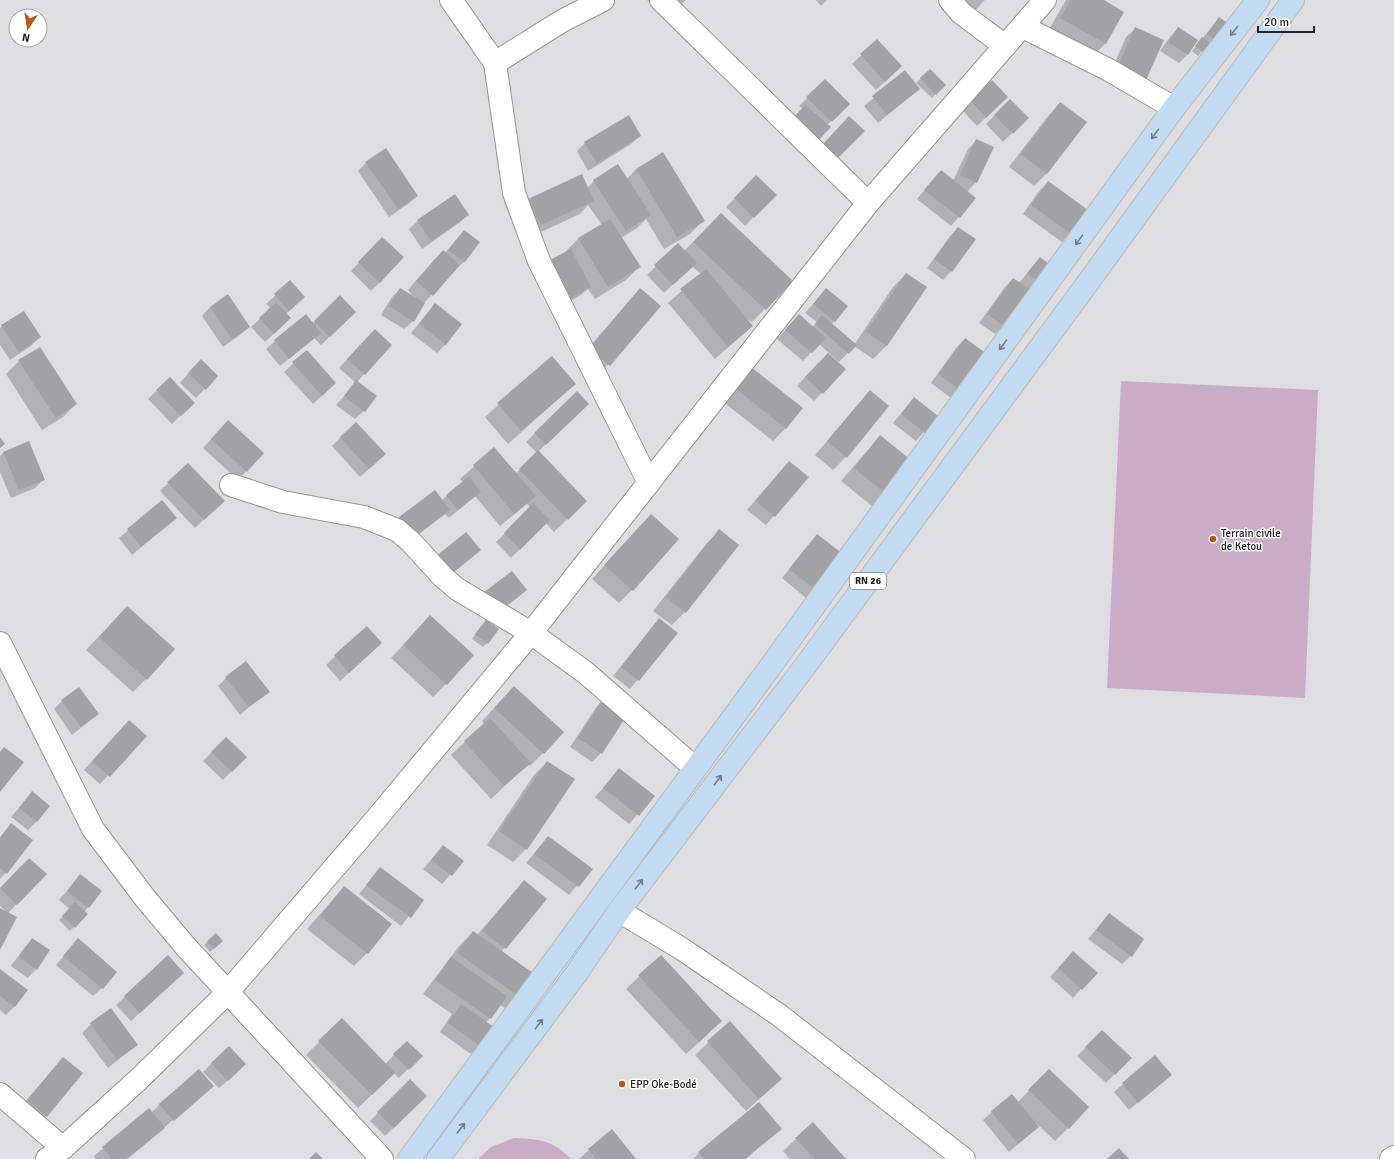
<svg xmlns="http://www.w3.org/2000/svg" width="1394" height="1159" font-family="Signika,sans-serif">
<rect width="100%" height="100%" fill="#dedee1"/>
<g fill="#c9adc7">
<path d="M1121 381 1318 390 1305 698 1107 688Z"/>
<path d="M514 1138C539 1139 553 1140 571 1159H478L491 1147Z"/>
</g>
<g fill="#0003">
<path d="M647 0H686L665 19Z"/>
<path d="M816 0H827L821 6Z"/>
<path d="M954 0H985L970 16Z"/>
<path d="M1066 0H1102L1123 12 1105 44 1092 57 1048 31Z"/>
<path d="M1219 18 1216 47 1209 42 1198 56 1192 51Z"/>
<path d="M1135 29 1162 41 1109 76 1126 37Z"/>
<path d="M1178 29 1187 55 1179 63 1160 51 1170 37Z"/>
<path d="M877 40 892 75 876 90 852 64Z"/>
<path d="M930 70 944 85 932 98 916 83Z"/>
<path d="M905 71 919 89 878 123 864 106Z"/>
<path d="M825 80 849 104 827 125 799 106Z"/>
<path d="M1010 100 1027 118 1003 142 986 124Z"/>
<path d="M971 101 998 105 977 126 962 110Z"/>
<path d="M1060 103 1047 173 1034 186 1009 167 1048 116Z"/>
<path d="M640 136 631 144 588 171 577 151 585 143Z"/>
<path d="M977 140 976 182 967 192 975 198 951 226 917 199 941 171 953 181 968 149Z"/>
<path d="M366 163 417 196 408 204 389 217 358 171Z"/>
<path d="M636 169 703 221 690 234 664 249 646 219 637 228 621 238 639 267 626 280 595 299 588 289 581 295 560 307 565 252 578 239 602 225 588 205 580 214 528 238 516 212 529 199 587 188 594 181 627 179Z"/>
<path d="M756 177 775 195 745 226 726 207Z"/>
<path d="M1048 183 1070 233 1062 242 1023 214 1039 191Z"/>
<path d="M468 215 459 223 422 249 409 229 418 221Z"/>
<path d="M708 227 792 281 752 322 744 317 752 326 715 359 668 303 701 274 692 266 664 293 647 275 678 245 684 251Z"/>
<path d="M958 228 951 271 943 280 927 268 950 236Z"/>
<path d="M464 231 479 242 464 262 454 270 424 303 413 321 404 329 381 315 392 297 400 289 415 298 408 290 434 260 445 253Z"/>
<path d="M374 247 380 282 371 291 351 271Z"/>
<path d="M1040 258 1055 270 1003 326 995 334 979 323 1005 287 1013 279 1019 283Z"/>
<path d="M906 274 926 288 886 346 873 359 854 346 839 362 819 344 803 361 777 339 799 315 812 327 817 322 805 313 826 289 847 306 831 325 854 345 893 287Z"/>
<path d="M290 282 295 306 286 314 281 327 265 342 251 327 271 308 266 304Z"/>
<path d="M640 290 660 306 596 378 576 362Z"/>
<path d="M340 297 355 312 321 345 314 338 280 366 266 349 275 341 312 324Z"/>
<path d="M435 304 446 344 437 353 411 333Z"/>
<path d="M210 307 249 327 240 335 223 347 202 316Z"/>
<path d="M2 326 40 337 31 346 10 360 0 345V328Z"/>
<path d="M366 339 364 374 357 382 364 411 355 419 336 405 356 383 339 368Z"/>
<path d="M965 339 986 354 951 398 931 383 956 348Z"/>
<path d="M306 352 326 392 313 404 284 372Z"/>
<path d="M551 357 575 384 508 444 485 417Z"/>
<path d="M19 361 76 404 63 417 42 430 6 374Z"/>
<path d="M819 362 822 393 814 401 797 386Z"/>
<path d="M192 369 217 376 196 398 180 383Z"/>
<path d="M170 378 193 403 172 424 148 399Z"/>
<path d="M738 381 786 428 773 441 722 401Z"/>
<path d="M870 392 846 457 833 470 815 455Z"/>
<path d="M577 393 579 412 538 452 586 501 554 532 546 523 511 558 496 542 531 508 527 504 500 526 475 496 449 518 445 514 405 545 391 526 399 518 435 492 442 500 463 482 460 479 494 449 515 474 537 453 526 442Z"/>
<path d="M914 398 924 432 916 441 893 423Z"/>
<path d="M219 430 246 471 238 480 203 448Z"/>
<path d="M880 436 885 493 872 506 841 481Z"/>
<path d="M341 437 376 463 360 477 332 446Z"/>
<path d="M4 452 44 479 35 488 11 498 0 472V456Z"/>
<path d="M789 462 807 477 766 525 747 510Z"/>
<path d="M168 483 215 509 195 528 160 491Z"/>
<path d="M162 502 175 518 132 555 119 538Z"/>
<path d="M638 529 632 590 619 603 592 579Z"/>
<path d="M719 531 737 545 685 612 672 625 653 611 706 544Z"/>
<path d="M817 535 815 589 806 598 782 578Z"/>
<path d="M480 550 440 584 426 567Z"/>
<path d="M526 590 517 598 489 620 483 594Z"/>
<path d="M127 607 146 679 133 692 86 650Z"/>
<path d="M430 616 446 684 433 697 391 658Z"/>
<path d="M659 619 676 633 630 689 613 676Z"/>
<path d="M482 625 487 643 483 647 472 639Z"/>
<path d="M367 627 381 643 340 681 326 665Z"/>
<path d="M226 678 268 691 240 715 218 686Z"/>
<path d="M514 687 543 753 530 766 528 764 491 799 451 755 484 724 482 721Z"/>
<path d="M605 698 601 753 592 762 570 747 597 706Z"/>
<path d="M62 701 98 714 72 735 54 709Z"/>
<path d="M121 730 145 736 100 784 84 770Z"/>
<path d="M226 738 245 757 223 780 203 761Z"/>
<path d="M547 762 526 849 513 862 487 845 534 775Z"/>
<path d="M619 770 653 797 629 824 595 797Z"/>
<path d="M32 793 37 821 28 830 11 817Z"/>
<path d="M11 825 6 873 0 879V837Z"/>
<path d="M548 837 591 869 569 895 526 863Z"/>
<path d="M443 846 462 861 442 884 423 869Z"/>
<path d="M20 867 45 874 8 913 0 947V909L7 912 0 906V889Z"/>
<path d="M380 869 422 900 401 926 359 894Z"/>
<path d="M80 876 100 892 84 912 87 914 70 931 59 920 70 909 59 900Z"/>
<path d="M524 881 545 899 501 952 534 975 507 1009 500 1005 486 1023 480 1046 471 1054 440 1032 452 1014 423 994 460 945 473 932 477 935Z"/>
<path d="M344 887 367 953 354 966 307 929Z"/>
<path d="M1109 914 1131 956 1122 964 1088 939Z"/>
<path d="M32 940 36 969 28 978 11 966 24 948Z"/>
<path d="M78 940 102 988 93 996 56 965Z"/>
<path d="M208 941 218 945 210 952 204 945Z"/>
<path d="M168 956 174 981 131 1021 116 1005Z"/>
<path d="M661 956 708 1034 686 1054 626 989Z"/>
<path d="M1065 961 1081 989 1073 998 1050 977Z"/>
<path d="M0 970 15 1006 6 1015 0 1010Z"/>
<path d="M730 1022 767 1092 746 1111 695 1055Z"/>
<path d="M91 1024 136 1045 108 1068 82 1033Z"/>
<path d="M1093 1040 1130 1058 1106 1083 1077 1056Z"/>
<path d="M319 1042 385 1064 407 1042 421 1056 399 1078 394 1073 358 1108 306 1055Z"/>
<path d="M1155 1056 1170 1075 1129 1110 1114 1092Z"/>
<path d="M63 1058 46 1116 38 1124 19 1109Z"/>
<path d="M212 1063 236 1073 219 1088 203 1072Z"/>
<path d="M410 1080 426 1096 385 1136 370 1121Z"/>
<path d="M1036 1083 1068 1128 1055 1141 1035 1122 1038 1127 1009 1152 983 1120 992 1112 1018 1102Z"/>
<path d="M213 1086 127 1159H96L94 1156 149 1110 151 1113 160 1104Z"/>
<path d="M780 1128 746 1159H693L699 1153Z"/>
<path d="M611 1131 635 1159H579L589 1150Z"/>
<path d="M796 1139 844 1159H790L783 1151Z"/>
</g>
<g fill="#a2a1a4">
<path d="M1071 0H1104L1124 12 1106 44 1060 18Z"/>
<path d="M1219 17 1233 27 1221 44 1207 34Z"/>
<path d="M1135 27 1164 40 1146 80 1117 68Z"/>
<path d="M1178 27 1198 40 1188 55 1168 42Z"/>
<path d="M1202 37 1210 43 1203 52 1195 46Z"/>
<path d="M877 39 902 66 885 82 860 54Z"/>
<path d="M930 69 946 85 936 95 920 78Z"/>
<path d="M905 70 920 89 887 115 872 96Z"/>
<path d="M825 79 850 104 832 122 806 97Z"/>
<path d="M992 80 1008 97 986 118 970 100Z"/>
<path d="M1010 99 1029 118 1013 134 994 115Z"/>
<path d="M1060 102 1087 122 1047 174 1021 154Z"/>
<path d="M805 105 831 127 817 142 792 119Z"/>
<path d="M629 115 641 136 597 163 584 142Z"/>
<path d="M849 116 865 131 838 158 823 144Z"/>
<path d="M976 139 994 147 977 183 960 175Z"/>
<path d="M386 148 418 196 398 209 365 162Z"/>
<path d="M663 152 705 221 677 237 636 169Z"/>
<path d="M618 164 651 215 626 231 593 180Z"/>
<path d="M941 170 976 198 960 218 924 190Z"/>
<path d="M582 174 594 201 541 225 528 199Z"/>
<path d="M756 175 777 195 754 218 734 198Z"/>
<path d="M1048 181 1088 210 1071 234 1031 205Z"/>
<path d="M455 194 469 215 431 241 417 220Z"/>
<path d="M721 213 793 281 766 310 693 242Z"/>
<path d="M610 219 641 267 608 287 578 238Z"/>
<path d="M958 227 976 239 952 272 934 259Z"/>
<path d="M464 230 480 242 465 262 448 250Z"/>
<path d="M382 237 404 257 380 283 358 262Z"/>
<path d="M678 243 697 263 673 285 654 265Z"/>
<path d="M571 249 591 287 569 299 548 261Z"/>
<path d="M443 250 460 265 433 296 416 281Z"/>
<path d="M1040 257 1057 270 1044 286 1027 273Z"/>
<path d="M706 269 753 326 728 347 680 289Z"/>
<path d="M906 273 927 287 887 346 866 332Z"/>
<path d="M1013 278 1031 290 1004 326 987 314Z"/>
<path d="M290 280 305 297 289 311 274 294Z"/>
<path d="M400 288 425 303 414 322 389 306Z"/>
<path d="M640 288 661 306 610 366 589 348Z"/>
<path d="M826 288 848 306 835 322 813 304Z"/>
<path d="M228 294 250 327 232 339 210 307Z"/>
<path d="M340 295 356 312 330 337 314 321Z"/>
<path d="M276 302 291 318 274 334 259 318Z"/>
<path d="M435 303 462 324 446 345 419 324Z"/>
<path d="M24 311 41 337 19 352 1 325Z"/>
<path d="M306 314 321 333 289 359 274 340Z"/>
<path d="M799 314 826 338 812 353 785 330Z"/>
<path d="M822 315 857 345 849 354 815 324Z"/>
<path d="M375 329 392 345 365 375 347 359Z"/>
<path d="M965 338 987 354 960 390 938 374Z"/>
<path d="M40 347 77 404 56 418 18 360Z"/>
<path d="M307 350 336 383 322 396 292 362Z"/>
<path d="M828 353 846 369 823 394 805 377Z"/>
<path d="M552 356 576 384 521 431 497 403Z"/>
<path d="M201 359 218 376 206 390 188 373Z"/>
<path d="M751 367 803 408 786 429 734 387Z"/>
<path d="M170 377 195 403 181 416 156 390Z"/>
<path d="M356 380 377 396 365 412 344 396Z"/>
<path d="M870 390 889 406 847 458 827 441Z"/>
<path d="M577 391 589 404 546 445 534 433Z"/>
<path d="M914 397 938 416 925 433 901 414Z"/>
<path d="M228 420 264 453 247 472 211 439Z"/>
<path d="M356 422 386 454 369 469 340 437Z"/>
<path d="M880 435 912 461 886 494 854 468Z"/>
<path d="M0 437 5 444 0 448Z"/>
<path d="M29 441 45 480 19 490 3 452Z"/>
<path d="M494 447 536 496 514 514 473 465Z"/>
<path d="M538 450 587 501 568 520 519 469Z"/>
<path d="M789 461 809 477 775 517 755 501Z"/>
<path d="M188 463 225 501 204 520 167 482Z"/>
<path d="M469 476 481 492 458 510 446 495Z"/>
<path d="M435 490 450 510 414 537 399 517Z"/>
<path d="M162 500 177 518 141 547 127 529Z"/>
<path d="M533 503 550 520 520 550 504 533Z"/>
<path d="M651 514 679 539 633 591 604 565Z"/>
<path d="M719 529 739 545 686 613 666 597Z"/>
<path d="M466 532 481 550 449 576 434 558Z"/>
<path d="M817 534 843 554 816 590 789 569Z"/>
<path d="M512 571 527 590 498 612 483 593Z"/>
<path d="M127 606 175 649 147 680 99 637Z"/>
<path d="M430 615 474 655 447 685 403 645Z"/>
<path d="M659 618 678 633 639 681 621 667Z"/>
<path d="M486 620 499 629 488 644 475 634Z"/>
<path d="M367 626 382 643 349 673 334 655Z"/>
<path d="M246 661 270 692 249 707 225 677Z"/>
<path d="M514 686 564 732 544 754 494 708Z"/>
<path d="M79 687 99 714 81 727 61 700Z"/>
<path d="M605 696 629 712 602 754 578 738Z"/>
<path d="M490 718 531 763 504 786 464 741Z"/>
<path d="M129 720 147 736 110 777 92 761Z"/>
<path d="M226 737 247 757 232 772 211 752Z"/>
<path d="M4 747 24 762 0 792V752Z"/>
<path d="M547 761 575 779 527 850 499 831Z"/>
<path d="M619 768 655 796 639 816 603 788Z"/>
<path d="M32 791 50 806 37 822 19 808Z"/>
<path d="M11 823 33 840 7 874 0 868V838Z"/>
<path d="M548 836 593 869 579 887 534 854Z"/>
<path d="M443 845 464 861 452 876 431 860Z"/>
<path d="M29 858 47 874 17 905 0 888Z"/>
<path d="M380 867 424 900 411 918 366 885Z"/>
<path d="M80 874 102 891 89 908 67 891Z"/>
<path d="M524 880 547 899 506 949 482 931Z"/>
<path d="M344 886 392 924 368 954 320 916Z"/>
<path d="M75 902 88 914 75 928 62 916Z"/>
<path d="M0 908 17 917 0 950Z"/>
<path d="M1109 913 1144 939 1132 957 1096 930Z"/>
<path d="M473 931 536 975 520 997 457 953Z"/>
<path d="M216 933 223 941 214 949 207 941Z"/>
<path d="M32 938 50 950 37 970 19 957Z"/>
<path d="M78 938 117 972 103 989 63 956Z"/>
<path d="M1073 951 1098 973 1082 990 1058 968Z"/>
<path d="M168 955 184 973 140 1013 124 996Z"/>
<path d="M661 955 722 1021 699 1042 638 975Z"/>
<path d="M451 957 507 996 491 1019 435 980Z"/>
<path d="M0 969 28 990 15 1007 0 996Z"/>
<path d="M461 1004 494 1027 480 1046 448 1023Z"/>
<path d="M111 1008 138 1045 117 1060 90 1023Z"/>
<path d="M342 1018 395 1073 372 1095 318 1041Z"/>
<path d="M730 1021 782 1079 759 1099 707 1041Z"/>
<path d="M1102 1030 1132 1058 1115 1075 1085 1047Z"/>
<path d="M407 1041 423 1056 409 1070 393 1054Z"/>
<path d="M229 1046 246 1064 228 1081 211 1063Z"/>
<path d="M1155 1055 1172 1075 1138 1103 1122 1083Z"/>
<path d="M63 1057 83 1073 47 1117 27 1100Z"/>
<path d="M199 1069 214 1086 174 1121 159 1104Z"/>
<path d="M1049 1069 1089 1107 1069 1129 1028 1090Z"/>
<path d="M410 1079 427 1096 394 1128 377 1112Z"/>
<path d="M1012 1094 1039 1127 1018 1144 991 1111Z"/>
<path d="M759 1102 782 1129 745 1159H704L698 1152Z"/>
<path d="M149 1108 165 1128 127 1159H112L102 1147Z"/>
<path d="M813 1122 846 1159H815L795 1138Z"/>
<path d="M612 1129 636 1159H596L588 1149Z"/>
<path d="M1119 1148 1129 1159H1107Z"/>
<path d="M316 1152 323 1159H309Z"/>
</g>
<g fill="none" stroke-linecap="round" stroke-linejoin="round">
<defs>
<g id="minor">
<path d="M451 0 495 63 514 193 539 261 649 483"/>
<path d="M661 0 868 203"/>
<path d="M950 0 961 13 1005 46"/>
<path d="M1023 27 1109 70 1174 108"/>
<path d="M495 63 562 21 603 0"/>
<path d="M231 485 283 502 364 517 397 530 411 542 443 577 457 589 531 633 586 673 695 768"/>
<path d="M0 643 93 829 145 898 186 947 382 1159"/>
<path d="M619 911 682 949 779 1015 964 1159"/>
<path d="M0 1094 63 1148"/>
<path d="M47 1159 63 1148 138 1080 227 993 377 818 531 633 868 203 1045 0"/>
<path d="M1391 1159 1394 1157"/>
</g>
<g id="major">
<path d="M409 1159 773 663 1174 108 1258 0"/>
<path d="M438 1159 576 974 619 911 803 669 1084 288 1293 0"/>
</g>
</defs>
<use href="#minor" stroke="#969699" stroke-width="24"/>
<use href="#major" stroke="#b9b9b9" stroke-width="24"/>
<use href="#minor" stroke="#fff" stroke-width="22"/>
<use href="#major" stroke="#c2daf2" stroke-width="22"/>
</g>
<defs><path id="oneway-shaft" d="M-6 0H5M1.5-3L5.5 0L1.5 3" fill="none" stroke-width="1.6" stroke-linecap="round" stroke-linejoin="round"/></defs>
<g stroke="#737f8c">
<use href="#oneway-shaft" transform="translate(1234 31) rotate(128)"/>
<use href="#oneway-shaft" transform="translate(1155 134) rotate(126)"/>
<use href="#oneway-shaft" transform="translate(1079 240) rotate(126)"/>
<use href="#oneway-shaft" transform="translate(1003 345) rotate(126)"/>
<use href="#oneway-shaft" transform="translate(718 780) rotate(-53)"/>
<use href="#oneway-shaft" transform="translate(639 884) rotate(-53)"/>
<use href="#oneway-shaft" transform="translate(539 1024) rotate(-53)"/>
<use href="#oneway-shaft" transform="translate(461 1128) rotate(-53)"/>
</g>
<g fill="#ba5917" stroke="#fff" stroke-width="1.5">
<circle cx="1213" cy="539" r="4"/>
<circle cx="622" cy="1084" r="4"/>
</g>
<g text-anchor="middle" dominant-baseline="central" stroke-width="3" stroke-linejoin="round" paint-order="stroke">
<rect fill="#fff" stroke="#666" stroke-width="1" x="850" y="573" width="36" height="16" rx="3"/>
<g font-size="10" font-weight="bold" fill="#242425">
<text x="868" y="581">RN 26</text>
</g>
<g font-size="11" fill="#242425" stroke="#fff" text-anchor="start">
<text x="1221" y="533">Terrain civile<tspan x="1221" dy="13">de Ketou</tspan></text>
<text x="630" y="1084">EPP Oke-Bodé</text>
</g>
</g>
<g transform="translate(28 28) rotate(192)"><circle r="19" fill="#ffffff" stroke="#a7a7a8"/>
<path d="M0-3L7 15L0 10L-7 15Z" fill="#ba5917"/>
<text y="-6" font-size="11" font-weight="bold" text-anchor="middle" fill="#242425">N</text>
</g>
<path d="M1258 26v6h56v-6" fill="none" stroke="#242425" stroke-width="2"/>
<text x="1264" y="26" font-size="12" fill="#242425" stroke="#ffffff" stroke-width="3" paint-order="stroke">20 m</text>
</svg>
